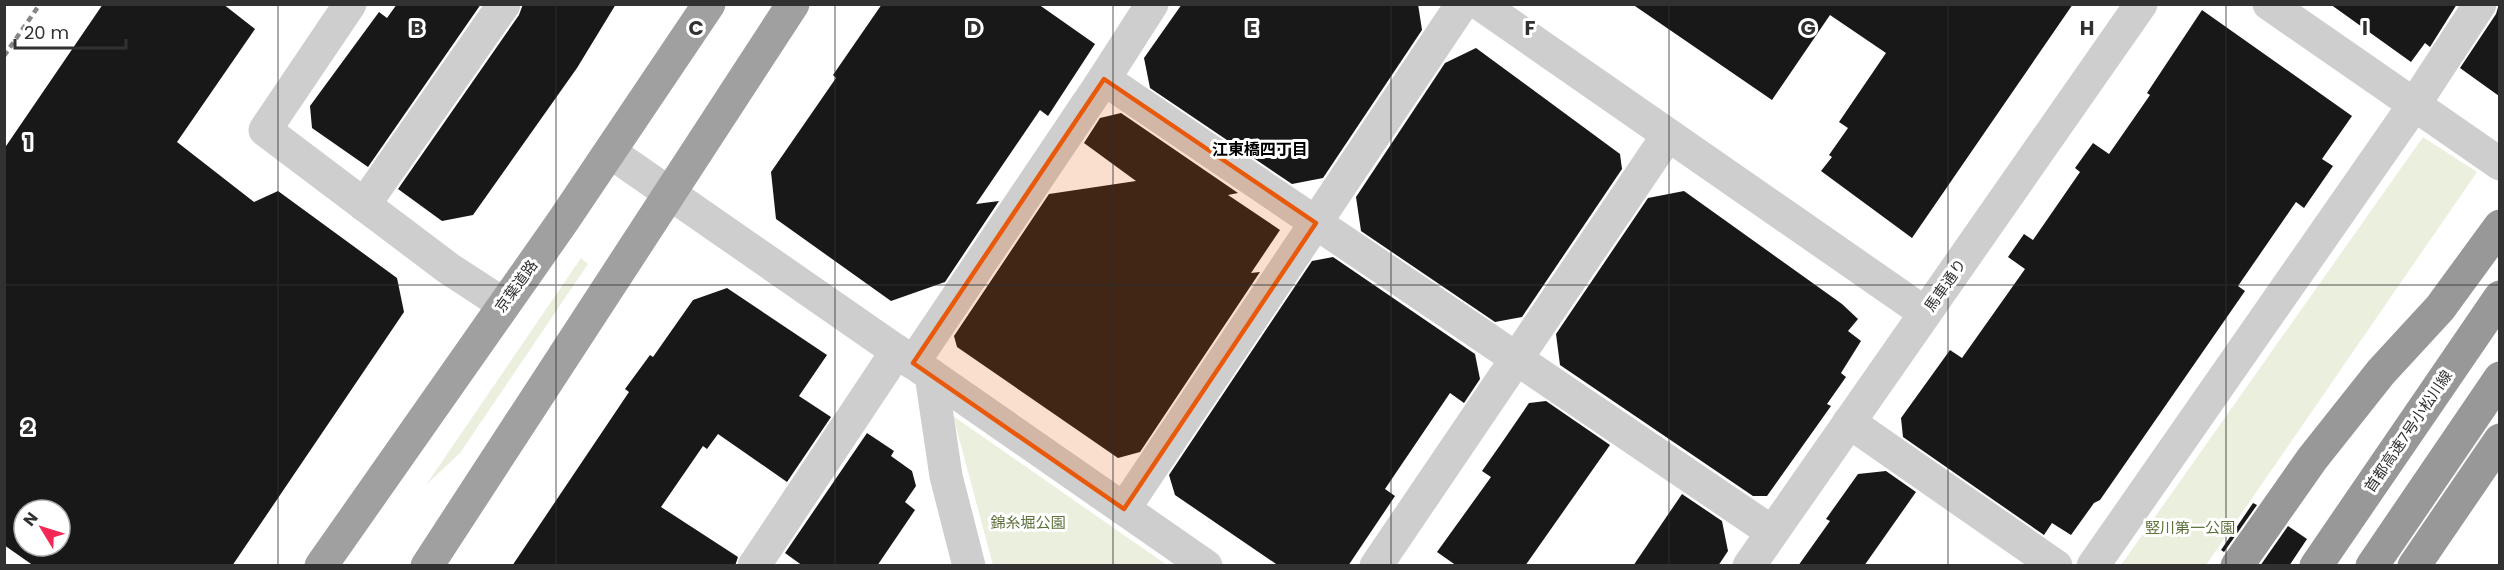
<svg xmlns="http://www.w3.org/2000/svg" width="2504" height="570" font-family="Poppins,'Noto Sans JP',sans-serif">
<rect width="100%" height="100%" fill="#fff"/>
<g fill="#eaefde">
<path d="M2423 137 2477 172 2206 565H2121Z"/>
<path d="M581 258 588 264 460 453 426 485Z"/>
<path d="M953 416 1167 565H993Z"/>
</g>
<g fill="#181818" fill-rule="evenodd">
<path d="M103 4H223L255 29 177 142 254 202 278 191 397 278 404 312 232 566H34L4 545V149ZM24 510H60V546H24Z"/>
<path d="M397 4H481L368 167 312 128 310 106 379 12 387 18Z"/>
<path d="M523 4H616L577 68 473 215 442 221 398 189 519 15Z"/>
<path d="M882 4H1038L1095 44 1048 116 1040 110 976 204 999 201 945 282 891 301 776 219 771 172 836 78 833 75Z"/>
<path d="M1182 4H1418L1422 30 1323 178 1292 184 1150 88 1144 58Z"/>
<path d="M1632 4H2073L1912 238 1821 171 1832 157 1829 155 1848 128 1839 122 1886 53 1830 15 1772 100Z"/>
<path d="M2330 4H2457L2430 47 2425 43 2411 62Z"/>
<path d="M2499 4V96L2460 68 2496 14Z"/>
<path d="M2202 10 2352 116 2322 159 2333 166 2304 208 2296 202 2238 286 2245 291 2100 500 2094 503 2071 535 2052 523 2044 535 1903 437 1901 418 1950 350 1962 358 2025 269 2008 257 2024 234 2033 240 2080 172 2075 168 2093 143 2109 154 2150 95 2147 93Z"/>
<path d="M1476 48 1620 154 1622 169 1522 317 1495 322 1361 231 1356 197 1445 63Z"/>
<path d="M1121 113 1238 193 1228 195 1280 230 1251 273 1260 272 1140 452 1118 458 957 347 954 336 1049 194 1136 181 1084 143 1100 118Z"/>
<path d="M1684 191 1842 304 1858 319 1848 331 1861 341 1841 373 1846 377 1827 404 1831 406 1767 496H1753L1560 365 1556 334 1648 198Z"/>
<path d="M1333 257 1475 354 1480 379 1464 403 1450 393 1385 489 1395 496 1348 566H1279L1175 495 1169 475 1312 261Z"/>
<path d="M727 288 827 355 799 396 831 417 787 482 718 434 707 449 703 446 661 507 738 557 735 566H512L629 392 625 389 650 355 653 357 693 300Z"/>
<path d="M1546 401 1610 445 1525 566H1457L1437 552 1491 477 1482 471 1503 441 1529 403Z"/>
<path d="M867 433 894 451 891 456 912 471 916 486 905 502 915 510 877 566H803L785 553Z"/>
<path d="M1886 471 1916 492 1864 566H1798L1830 521 1826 519 1858 474Z"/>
<path d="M1682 494 1722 521 1728 551 1718 566H1633Z"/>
<path d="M2253 503 2257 505 2224 552 2221 550Z"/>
<path d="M2288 526 2307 539 2289 566H2260Z"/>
</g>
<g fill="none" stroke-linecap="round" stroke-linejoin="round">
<g stroke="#cecece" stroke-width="33">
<path d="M350 4 265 130 448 268 503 304"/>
<path d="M1480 4 1925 313"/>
<path d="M2269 4 2500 164"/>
<path d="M1104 79 1772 532"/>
<path d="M364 205 504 4"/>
<path d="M913 363 1104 79 1152 4"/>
<path d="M931 375 946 476 969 566"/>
<path d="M1849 422 2056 566"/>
<path d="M1124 509 1462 4"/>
<path d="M754 566 897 351"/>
<path d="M2093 566 2414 105 2480 4"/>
</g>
<g stroke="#cecece" stroke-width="33">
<path d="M610 152 1206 566"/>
<path d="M1376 566 1668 135"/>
<path d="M1749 566 2141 4"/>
</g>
<g stroke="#a0a0a0" stroke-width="33">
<path d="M321 566 563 221 709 4"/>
<path d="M427 566 793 4"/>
</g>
<g stroke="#989898" stroke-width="33">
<path d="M2237 566 2312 459 2381 372 2440 308 2500 226"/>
<path d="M2316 566 2500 297"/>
<path d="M2372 566 2500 378"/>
<path d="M2414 566 2500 440"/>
</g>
<path stroke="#868686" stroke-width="4.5" stroke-dasharray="6 4.5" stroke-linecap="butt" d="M4 56 40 4"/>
</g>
<path fill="#e8590c" fill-opacity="0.2" stroke="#e8590c" stroke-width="4.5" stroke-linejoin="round" d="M1104 79 1316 223 1124 509 913 363Z"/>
<path fill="none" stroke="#313131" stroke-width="1.5" stroke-opacity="0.55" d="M278 4V566M556 4V566M835 4V566M1113 4V566M1391 4V566M1669 4V566M1948 4V566M2226 4V566M4 285H2500"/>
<g text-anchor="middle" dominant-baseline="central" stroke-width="6" stroke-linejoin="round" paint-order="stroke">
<g font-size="15" fill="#313131" stroke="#fff">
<text transform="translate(1945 285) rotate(-55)">馬車通り</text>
<text transform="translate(516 286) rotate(-54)">京葉道路</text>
<text transform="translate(2408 431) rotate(-56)">首都高速7号小松川線</text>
</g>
<g font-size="15" fill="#5c713a" stroke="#fff">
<text x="1028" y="522">錦糸堀公園</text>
<text x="2190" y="527">竪川第一公園</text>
</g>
<g font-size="16" font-weight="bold" fill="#000" stroke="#fff">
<text x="1260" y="149">江東橋四丁目</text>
</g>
</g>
<g font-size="20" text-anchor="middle" font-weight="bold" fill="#313131" stroke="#fff" stroke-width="6" stroke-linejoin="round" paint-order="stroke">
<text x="417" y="35">B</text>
<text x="696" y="35">C</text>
<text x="974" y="35">D</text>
<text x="1252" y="35">E</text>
<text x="1530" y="35">F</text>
<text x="1808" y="35">G</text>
<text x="2087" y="35">H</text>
<text x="2365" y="35">I</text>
<text x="28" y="149">1</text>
<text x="28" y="434">2</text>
</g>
<rect width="2504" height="570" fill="none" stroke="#313131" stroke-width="12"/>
<g transform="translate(42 528) rotate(308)"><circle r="28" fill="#ffffff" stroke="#adadad" stroke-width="1.5"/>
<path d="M0-4.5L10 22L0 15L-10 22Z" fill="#f32855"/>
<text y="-9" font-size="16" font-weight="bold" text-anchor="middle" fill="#313131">N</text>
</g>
<path d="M15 39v9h111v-9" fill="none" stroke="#313131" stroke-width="3"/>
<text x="24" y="39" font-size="18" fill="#313131" stroke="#ffffff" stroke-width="4.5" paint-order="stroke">20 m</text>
</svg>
